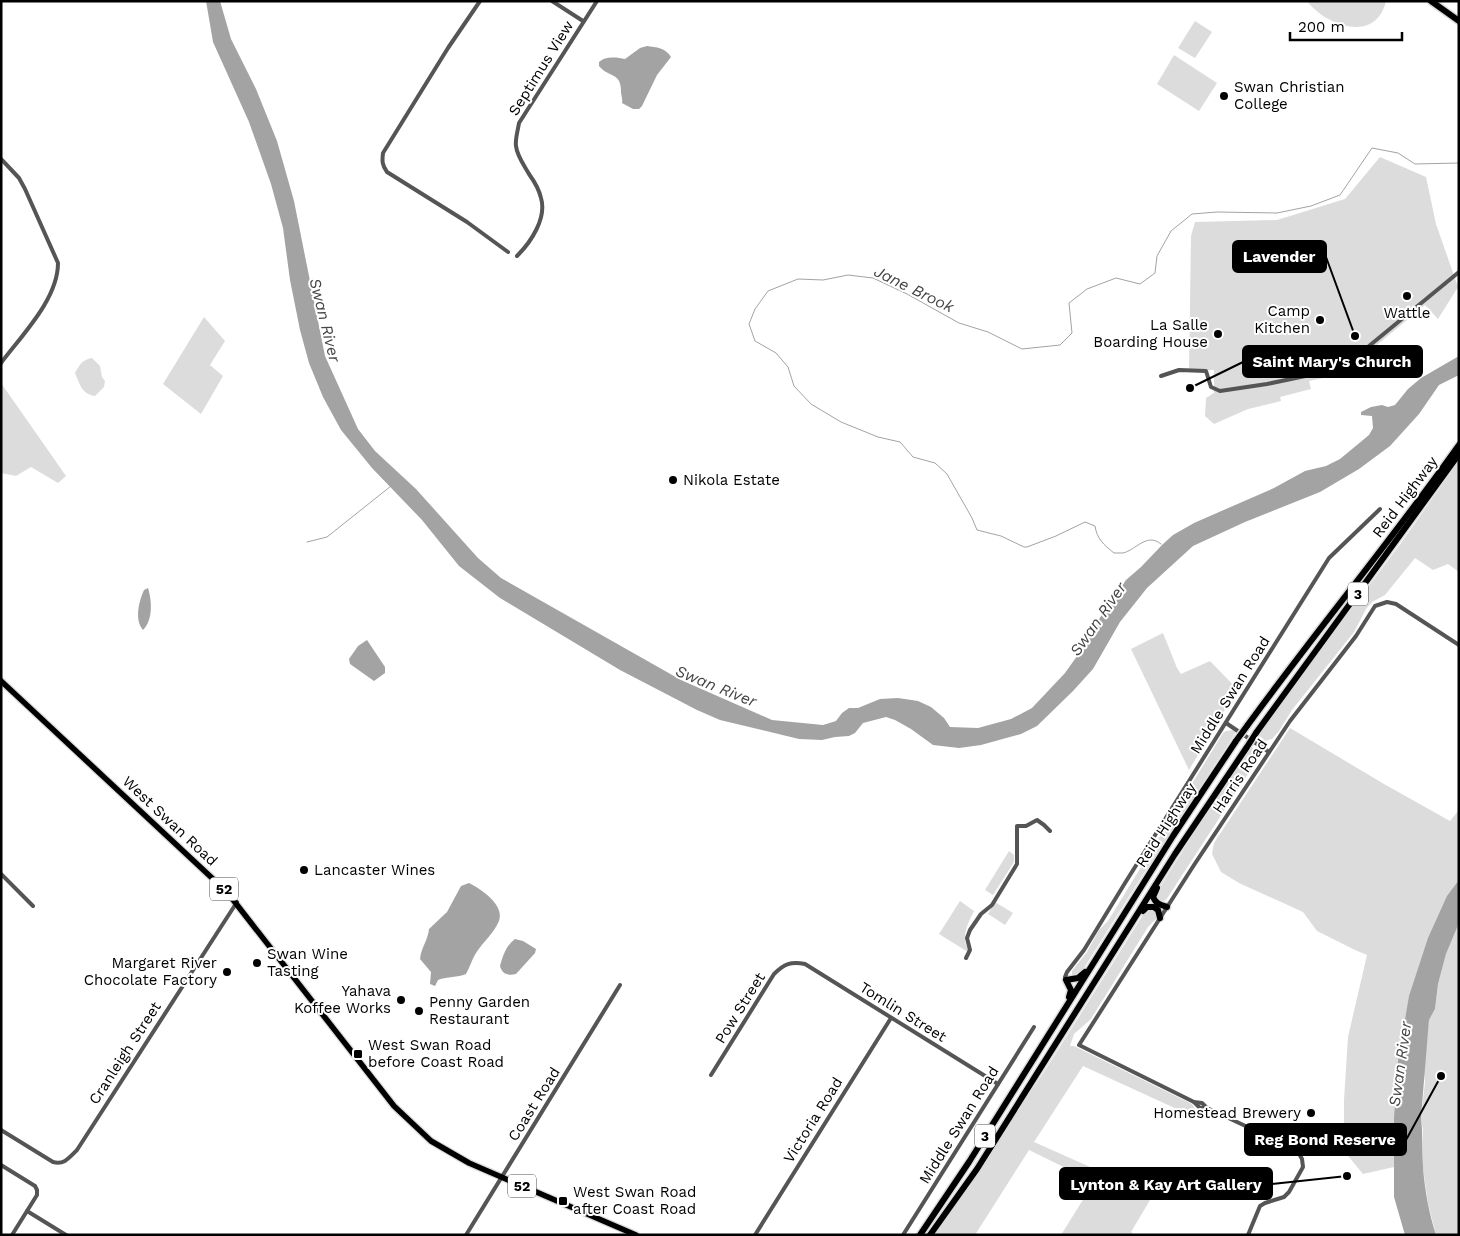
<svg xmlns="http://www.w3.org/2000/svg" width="1460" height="1236" font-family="'Work Sans',sans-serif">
<rect width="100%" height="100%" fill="#fff"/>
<g fill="#dcdcdc">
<path d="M1307 1H1386C1376 44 1326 26 1307 1Z"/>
<path d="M1195 21 1212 32 1195 58 1178 48Z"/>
<path d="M1174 55 1217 83 1199 111 1157 84Z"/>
<path d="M1380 157 1426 177 1436 224 1458 287 1438 319 1425 305 1342 374 1309 381 1311 389 1280 397 1281 401 1248 409 1214 424 1205 416 1206 398 1214 393V370H1189L1191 236 1195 222 1277 220 1345 199Z"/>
<path d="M204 317 225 341 210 365 223 376 201 414 163 384Z"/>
<path d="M92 358 100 366 102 377 105 381 104 387 95 396C82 394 80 385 75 373 80 364 82 360 92 358Z"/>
<path d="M1 383 66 476 58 483 31 467 16 476 1 473Z"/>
<path d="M1459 461V572L1448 564 1433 570 1415 558 1385 595 1372 602 1366 609 1354 632 1292 710 1279 731 1272 739 1265 741 1259 735 1263 727 1401 543Z"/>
<path d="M1163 633 1177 668 1181 674 1210 661 1237 689 1189 770 1131 649Z"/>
<path d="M1290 728 1384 784 1450 821 1459 810V882L1394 1118V1167L1363 1174 1344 1151V1100L1348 1037 1367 955 1355 950 1317 931 1303 912 1239 883 1221 872 1212 854 1214 843Z"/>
<path d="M1233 730 1236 732 1229 743 1140 879 1084 968 1076 976 1072 975V971L1087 952 1099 930 1108 921 1223 733 1226 731Z"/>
<path d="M1250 746 1259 753V757L1166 900 1161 901 1158 899 1157 892 1204 817 1207 809Z"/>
<path d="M1009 851 1014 855V862L993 895 985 890Z"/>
<path d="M960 901 974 911C968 923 960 938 969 950L968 952 939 934Z"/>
<path d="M995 902 1013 913 1005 925 988 914Z"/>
<path d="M1150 909 1156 913V919L1148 927 1091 1019 1074 1034 1070 1046H1074L1192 1104 1195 1109 1192 1116 1083 1066 1034 1142 1153 1195 1131 1232 1135 1235H1061L1094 1182 1029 1150 975 1235H935L1044 1072 1143 915Z"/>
<path d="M1459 923V1235H1436L1428 1203 1423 1168V1131L1421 1117 1425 1082 1424 1071 1429 1020 1435 1009 1438 984 1446 954Z"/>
</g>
<g fill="#a3a3a3">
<path d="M206 1H220L231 39 256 89 277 141 294 201 325 356 358 429 375 451 416 489 478 558 501 578 681 680 772 720 823 725 836 721 842 713 849 708H858L880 699 898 698 918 701 931 707 944 718 950 727 978 728 1011 719 1032 708 1065 673 1082 649 1099 619 1126 580 1141 567 1162 545 1173 535 1194 523 1274 488 1305 471 1326 466 1340 459 1369 435 1373 428 1372 416 1361 415V412L1371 407 1382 405 1388 407 1395 405 1408 389 1421 378 1459 356V375L1439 385 1419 414 1390 446 1359 469 1320 492 1245 522 1193 546 1147 588 1120 622 1093 669 1073 691 1037 726 1021 734 981 745 959 748 933 745 911 729 895 720 886 717 863 723 855 733 849 736 835 737 822 740 799 739 720 720 697 710 620 670 500 598 459 566 422 520 372 468 341 430 323 397 309 363 300 330 290 280 283 228 271 184 249 122 213 42Z"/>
<path d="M647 46C656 47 666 48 671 57L657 75 642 106 639 109H633L622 103C623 99 621 96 621 91 621 72 609 78 599 66V62C605 56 617 57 625 59L640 48Z"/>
<path d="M148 588C152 601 153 620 143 630 134 620 139 601 144 590Z"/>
<path d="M367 640 385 667V673L374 681 350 664 349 659 358 646Z"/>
<path d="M1459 880V923L1446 954 1438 984 1435 1009 1429 1020 1421 1117C1423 1134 1422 1151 1423 1168 1425 1191 1429 1213 1436 1235H1405L1394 1197V1118L1398 1061 1409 996 1428 938 1447 896Z"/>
<path d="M469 883C481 889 505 905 499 921 494 933 483 942 476 953 472 959 470 967 466 974 457 978 448 976 438 980L435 986 430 984 431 972 420 959C421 948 428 940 429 929L447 912 461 886Z"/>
<path d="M515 939 523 941 536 949 535 953 516 974C508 976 502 974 500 966 503 955 506 946 515 939Z"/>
</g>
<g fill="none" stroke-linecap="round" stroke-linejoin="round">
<g stroke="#a3a3a3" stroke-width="1">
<path d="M307 542 327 537 391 486"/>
<path d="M1161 544C1147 532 1136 550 1123 553 1120 553 1117 553 1114 553 1104 545 1097 539 1095 526L1085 522 1056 536 1027 547H1024L1001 536 977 530 972 518 947 474 935 463 913 457 900 442 878 437 841 422 811 404 794 386 788 367 776 353 755 341 749 324 755 309 768 291 798 279 823 280 848 275 873 278 907 294 959 323 988 332 1022 349 1060 345 1072 333 1069 303 1087 289 1116 278 1140 284 1155 273 1157 256 1171 231 1192 214 1217 212 1277 213 1311 206 1340 195 1372 148 1398 153 1415 164 1459 163"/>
</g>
<defs>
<path id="primary" d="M1 681 227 892 394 1106 431 1141 469 1163 636 1235"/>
<g id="highway">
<path d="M1431 1 1459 21"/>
<path d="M1247 726C1316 631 1391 541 1459 445"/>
<path d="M1256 733 1459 454"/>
<path d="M1157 888 1153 897C1156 904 1161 905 1167 907"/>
<path d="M1143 911 1147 907H1154L1158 910 1160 918"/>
<path d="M1069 997 1071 990 1066 980 1078 978 1085 972"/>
<path d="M920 1235 969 1162 1173 836 1236 741"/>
<path d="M930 1235 977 1169 1175 854 1247 747"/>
</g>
</defs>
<use href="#primary" stroke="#dbdbdb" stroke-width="8"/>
<use href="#highway" stroke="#dbdbdb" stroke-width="9"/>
<g stroke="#555" stroke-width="4">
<path d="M480 1 448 48 383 153C382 161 382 165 387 172L467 222 508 252"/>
<path d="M552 1 583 21"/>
<path d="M1 159 19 178 25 189 58 263C58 299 22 335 1 363"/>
<path d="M517 256C531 242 547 218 541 198 539 189 534 181 529 174 524 165 517 156 516 146 515 139 518 130 519 123L597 1"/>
<path d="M1161 376 1179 370 1206 371 1211 387 1220 391 1267 384 1334 370 1352 360 1459 272"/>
<path d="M1226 723 1269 752"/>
<path d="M1 874 33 906"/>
<path d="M966 958 970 950 967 938 970 930 981 914 992 905 1017 864V826H1026L1037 820 1044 825 1050 831"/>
<path d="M1066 980 1065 977 1067 972 1084 950 1125 883 1329 558 1380 509"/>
<path d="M711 1075 774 974C784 964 791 961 805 964L998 1084"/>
<path d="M1194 1102 1200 1108H1207"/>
<path d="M1 1130 53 1162C64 1165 69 1158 77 1150L237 902"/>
<path d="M1 1165 35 1186 37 1190V1195L12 1235"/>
<path d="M27 1211 66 1235"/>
<path d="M466 1235 620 985"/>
<path d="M755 1235 891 1018"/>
<path d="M903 1235 1034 1027"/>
<path d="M1248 1235 1260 1206 1265 1203 1284 1197 1289 1192 1303 1167 1302 1159 1297 1150 1207 1108 1202 1103 1194 1102 1079 1045 1194 865 1290 721 1356 636 1375 606 1387 602 1396 604 1459 645"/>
</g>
<use href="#primary" stroke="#000" stroke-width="5.5"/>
<use href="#highway" stroke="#000" stroke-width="6"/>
<defs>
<g id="highway-bridge">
<path d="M1236 741 1247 726"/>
<path d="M1247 747 1256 733"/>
</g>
</defs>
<use href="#highway-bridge" stroke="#dbdbdb" stroke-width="9" stroke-linecap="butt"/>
<use href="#highway-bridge" stroke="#000" stroke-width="6"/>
</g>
<g fill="#000" stroke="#fff" stroke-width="2">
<circle cx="1224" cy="96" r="5"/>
<circle cx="1407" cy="296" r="5"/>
<circle cx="1320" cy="320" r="5"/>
<circle cx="1218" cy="334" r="5"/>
<circle cx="673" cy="480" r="5"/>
<circle cx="304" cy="870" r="5"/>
<circle cx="257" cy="963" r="5"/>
<circle cx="227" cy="972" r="5"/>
<circle cx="401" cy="1000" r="5"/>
<circle cx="419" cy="1011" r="5"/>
<rect x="353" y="1049" width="10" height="10" rx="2.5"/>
<circle cx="1311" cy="1113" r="5"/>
<rect x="558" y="1196" width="10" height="10" rx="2.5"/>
</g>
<g text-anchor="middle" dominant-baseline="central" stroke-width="4" stroke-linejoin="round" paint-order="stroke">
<g fill="#fff" stroke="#4c4c4c" stroke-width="1">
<rect x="1348" y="582.5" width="20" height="23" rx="4"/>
<rect x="210" y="877.5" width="28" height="23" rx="4"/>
<rect x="975" y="1124.5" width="20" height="23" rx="4"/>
<rect x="508" y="1174.5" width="28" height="23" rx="4"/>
</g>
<g font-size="14" font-weight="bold" fill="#000">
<text x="1358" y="594">3</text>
<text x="224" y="889">52</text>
<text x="985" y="1136">3</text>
<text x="522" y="1186">52</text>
</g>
<g font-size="15" fill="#000" stroke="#fff">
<text transform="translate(541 68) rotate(-58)">Septimus View</text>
<text transform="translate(1405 497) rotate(-53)">Reid Highway</text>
<text transform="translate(1230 695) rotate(-58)">Middle Swan Road</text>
<text transform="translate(1240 776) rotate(-56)">Harris Road</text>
<text transform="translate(170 821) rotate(43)">West Swan Road</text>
<text transform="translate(1166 825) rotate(-57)">Reid Highway</text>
<text transform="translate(740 1008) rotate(-58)">Pow Street</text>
<text transform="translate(903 1012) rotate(32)">Tomlin Street</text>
<text transform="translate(125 1053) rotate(-57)">Cranleigh Street</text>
<text transform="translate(534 1104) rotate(-58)">Coast Road</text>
<text transform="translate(813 1120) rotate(-58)">Victoria Road</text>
<text transform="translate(959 1125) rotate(-58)">Middle Swan Road</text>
</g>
<g font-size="15" fill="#000" stroke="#fff" text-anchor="start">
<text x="1234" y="87">Swan Christian<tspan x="1234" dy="17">College</tspan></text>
<text x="1310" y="311" text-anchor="end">Camp<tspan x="1310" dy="17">Kitchen</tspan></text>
<text x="1407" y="313" text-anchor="middle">Wattle</text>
<text x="1208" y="325" text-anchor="end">La Salle<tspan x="1208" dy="17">Boarding House</tspan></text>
<text x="683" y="480">Nikola Estate</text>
<text x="314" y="870">Lancaster Wines</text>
<text x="267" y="954">Swan Wine<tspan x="267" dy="17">Tasting</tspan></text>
<text x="217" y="963" text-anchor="end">Margaret River<tspan x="217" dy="17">Chocolate Factory</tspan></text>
<text x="391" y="991" text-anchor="end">Yahava<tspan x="391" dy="17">Koffee Works</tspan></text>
<text x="429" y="1002">Penny Garden<tspan x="429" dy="17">Restaurant</tspan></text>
<text x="368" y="1045">West Swan Road<tspan x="368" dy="17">before Coast Road</tspan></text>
<text x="1301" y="1113" text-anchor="end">Homestead Brewery</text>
<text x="573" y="1192">West Swan Road<tspan x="573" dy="17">after Coast Road</tspan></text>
</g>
<g font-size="16" font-style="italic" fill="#444" stroke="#fff">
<text transform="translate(914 289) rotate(26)">Jane Brook</text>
<text transform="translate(325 320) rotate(76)">Swan River</text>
<text transform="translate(1098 619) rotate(-55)">Swan River</text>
<text transform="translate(716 686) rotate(22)">Swan River</text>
<text transform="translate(1400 1064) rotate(-82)">Swan River</text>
</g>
</g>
<path fill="none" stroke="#000" stroke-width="2" d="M1355 336L1326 257M1190 388L1243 362M1441 1076L1406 1140M1347 1176L1272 1184"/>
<g fill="#000" stroke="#fff" stroke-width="2">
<circle cx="1355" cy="336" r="5"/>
<circle cx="1190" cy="388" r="5"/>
<circle cx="1441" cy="1076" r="5"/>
<circle cx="1347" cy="1176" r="5"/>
</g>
<g fill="#000" stroke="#000" stroke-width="2">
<rect x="1233" y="241" width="93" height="31" rx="5"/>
<rect x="1243" y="346" width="179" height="31" rx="5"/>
<rect x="1245" y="1124" width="161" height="31" rx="5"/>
<rect x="1060" y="1168" width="212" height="31" rx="5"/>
</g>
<g font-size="16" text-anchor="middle" font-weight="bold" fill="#fff">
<text x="1279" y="262">Lavender</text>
<text x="1332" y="367">Saint Mary's Church</text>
<text x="1325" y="1145">Reg Bond Reserve</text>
<text x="1166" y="1190">Lynton &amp; Kay Art Gallery</text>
</g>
<rect width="1460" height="1236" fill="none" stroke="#000000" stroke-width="5"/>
<path d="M1290 32v8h112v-8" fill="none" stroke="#000000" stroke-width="2.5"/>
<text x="1298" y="32" font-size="15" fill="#000000" stroke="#ffffff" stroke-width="4" paint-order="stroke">200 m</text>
</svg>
